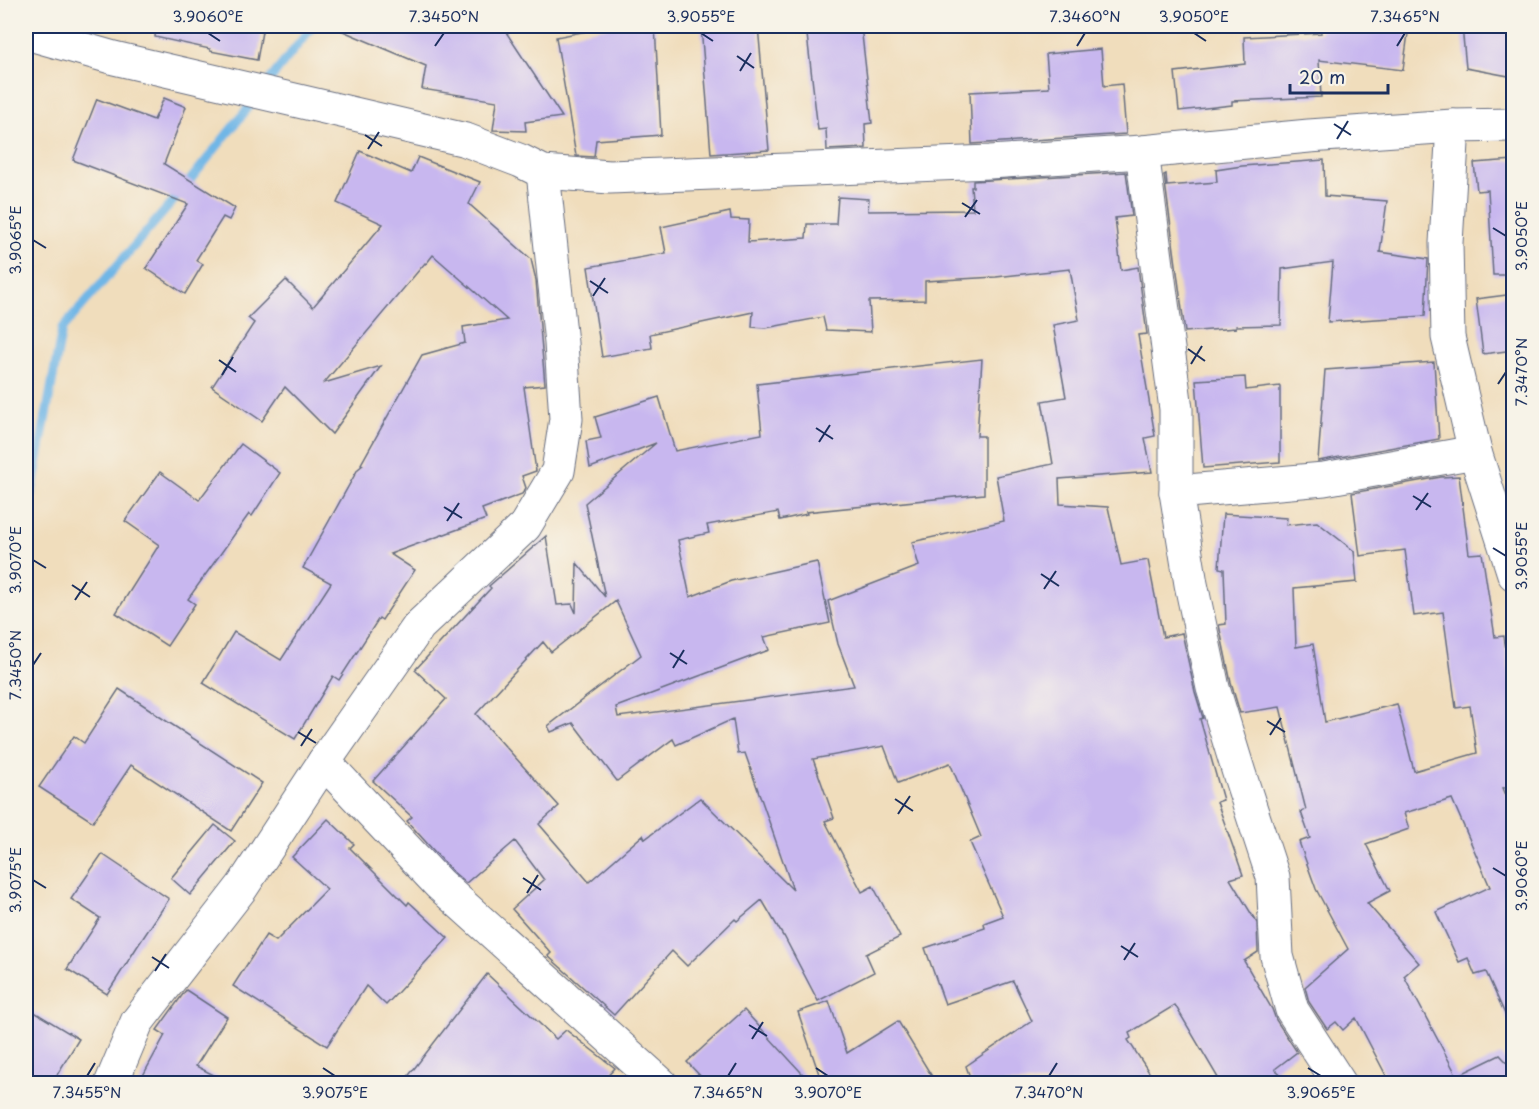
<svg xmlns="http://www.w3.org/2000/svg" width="1539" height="1109" font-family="'Playpen Sans',sans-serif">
<rect width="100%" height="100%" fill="#f7f3e8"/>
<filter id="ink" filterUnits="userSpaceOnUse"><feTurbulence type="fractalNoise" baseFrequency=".0167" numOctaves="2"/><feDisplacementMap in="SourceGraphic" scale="12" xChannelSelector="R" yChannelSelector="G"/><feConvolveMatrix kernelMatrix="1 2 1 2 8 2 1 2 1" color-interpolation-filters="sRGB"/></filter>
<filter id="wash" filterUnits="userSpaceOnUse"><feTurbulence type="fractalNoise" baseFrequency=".008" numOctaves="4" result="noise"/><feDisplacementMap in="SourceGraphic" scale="24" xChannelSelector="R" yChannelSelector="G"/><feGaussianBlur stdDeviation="1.35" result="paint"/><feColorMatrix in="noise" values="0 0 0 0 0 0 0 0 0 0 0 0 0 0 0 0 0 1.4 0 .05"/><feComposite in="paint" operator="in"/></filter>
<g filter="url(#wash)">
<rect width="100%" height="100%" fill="#f0ddbc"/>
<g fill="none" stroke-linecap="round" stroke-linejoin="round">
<g stroke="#6fb6e6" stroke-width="9">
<path d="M264 87 313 26"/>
<path d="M26 514 33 486 62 329 175 199 256 98"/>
</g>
</g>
<g id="blocks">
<g fill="#c8b7ef" fill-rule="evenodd">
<path d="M156 26H263L257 60 210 51V49L155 37Z"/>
<path d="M331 26H502L562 117 525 122 526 131 493 130 497 101 422 89 426 66Z"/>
<path d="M632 26H655L661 135 596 140 594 157 576 156 556 37 608 27Z"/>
<path d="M701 26H758L769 150 711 154Z"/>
<path d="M806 26H861L872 123 865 124 866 148 827 150 826 129 818 130Z"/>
<path d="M1321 26H1409L1403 70 1319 60 1321 97 1232 101V105L1179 111 1175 72 1245 64 1244 37 1321 33Z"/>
<path d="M1462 26H1514V77L1466 68Z"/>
<path d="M1101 49 1104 86 1122 84 1126 134 972 144 970 92 1049 88 1046 54Z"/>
<path d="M164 98 186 107 164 164 235 208 229 220 223 217 196 260 203 264 185 294 146 268 188 204 73 160 97 99 154 120Z"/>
<path d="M360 151 411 173 418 157 480 182 469 204 531 259 536 280 545 385 524 387 536 471 522 476 526 488 522 494 482 509 486 519 390 554 415 570 382 620 379 618 339 680 333 676 295 739 203 683 234 632 281 660 331 583 303 568 358 469 363 465 361 464 422 355 465 343 463 327 507 320 433 255 426 264 425 263 324 383 381 366 332 434 285 387 262 421 212 387 254 323 248 318 286 280 313 307 383 224 337 203Z"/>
<path d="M1324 160 1325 196 1387 201 1380 252 1428 259 1425 316 1328 322 1333 262 1282 269 1281 325 1236 326V328L1185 332 1164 175 1166 174 1167 186 1217 182 1216 170 1242 166Z"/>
<path d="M1514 160V275H1493L1488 190 1477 191 1474 163Z"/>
<path d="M1126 172 1132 216 1115 218 1121 270 1138 267 1147 334 1138 335 1155 436 1145 438 1152 472 1059 479 1060 504 1108 507 1121 565 1148 560 1163 637 1182 633 1195 692 1203 718 1200 719 1223 800 1217 802 1243 875 1230 879 1257 923 1258 952 1244 961 1272 1009 1276 1020 1297 1052 1275 1069 1290 1083H1221L1175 1005 1129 1033 1131 1038 1128 1040 1156 1083H972L966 1066 1032 1021 1013 981 945 1004 925 948 985 928 984 923 1003 916 970 842 981 837 950 763 898 783 884 746 813 759 834 818 825 821 862 892 873 886 900 937 866 954 874 972 818 1001 784 936H783L762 900 737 921 735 919 687 966 672 951 614 1015 548 956 551 953 512 909 544 880 515 841 466 883 452 871 407 821 412 817 373 781 446 699 415 670 491 588 489 586 546 536 557 605 572 604 576 613 577 563 605 597 585 503 656 443 590 468 586 441 601 438 595 417 659 397 675 451 762 434 757 384 982 359 977 436H984V494L806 512 807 514 780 520 778 512 707 525 709 533 678 540 690 597 731 581 817 562 830 623 764 637 769 650 616 707 618 717 854 686 838 644 828 601 919 566 912 542 1004 521 996 476 1053 464 1042 401 1066 397 1053 325 1079 320 1070 269 996 277 925 281V300L869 301 871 332 826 330 823 317 766 328 752 327 753 312 650 334 652 348 602 357 588 267 666 253 661 227 730 212 731 219 749 220 748 242 806 238 807 224H836L838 197 869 199 868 211 973 210 971 187H973V181ZM616 601 641 655 548 726 551 732 573 723 617 781 673 739 676 745 733 719 738 754 745 753 793 890 700 798 645 839 643 835 589 882 539 824 559 806 476 714 543 642 551 652Z"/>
<path d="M1514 294V350L1483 354 1476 299Z"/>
<path d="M1434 362 1439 439 1318 461 1325 370Z"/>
<path d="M1245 377 1246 390 1280 386V462L1203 468 1196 380Z"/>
<path d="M241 444 280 473 252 516 249 514 188 599 195 604 167 646 116 613 159 545 125 521 160 472 199 500Z"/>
<path d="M1459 476 1469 554 1482 553 1495 637 1504 636 1514 710V787L1503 788 1514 814V1034L1486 972 1475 975 1468 958 1459 962 1436 912 1490 887 1452 799 1404 813 1409 829 1366 844 1390 891 1367 903 1419 963 1404 976 1457 1076 1500 1055 1514 1070V1083H1390L1356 1018 1343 1030 1336 1022 1327 1029 1309 1002 1305 987 1348 949 1316 889 1299 842 1310 838 1301 812 1306 810 1280 707 1240 713 1231 683 1219 625 1226 624 1224 569 1219 568 1223 514 1287 518 1286 525 1317 522 1354 551 1357 582 1294 588 1296 647 1313 644 1325 722 1397 704 1414 771 1477 753 1470 706 1456 708 1443 612 1414 616 1405 550 1360 556 1352 493 1441 477Z"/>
<path d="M119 689 154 712V713L262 783 231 831 131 765 93 822 39 787 74 736 84 743Z"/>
<path d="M328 819 354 844 350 848 407 905 409 902 448 938 386 1005 366 986 327 1046 233 986 266 935 276 941 327 889 292 857Z"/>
<path d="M215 825 235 841 190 895 171 878Z"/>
<path d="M102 854 169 899 137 947 107 994 67 969 100 918 71 899Z"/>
<path d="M487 974 556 1039 566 1030 615 1068 601 1083H403Z"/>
<path d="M186 990 227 1017 196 1066 229 1083H139L165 1035 157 1030Z"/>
<path d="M829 1001 847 1053 898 1021 936 1083H822L798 1012Z"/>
<path d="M26 1007 79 1039 52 1083H26Z"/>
<path d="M744 1010 811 1083H707L687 1062Z"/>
</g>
</g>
</g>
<g filter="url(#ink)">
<use href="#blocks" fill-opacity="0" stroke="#666c7f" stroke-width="1.5"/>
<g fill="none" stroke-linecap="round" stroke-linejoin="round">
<defs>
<g id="minor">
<path d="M26 33 114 58 466 140 521 161 543 172 610 177 990 162 1142 152 1309 136 1453 126 1514 125"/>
<path d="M1453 126 1446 243 1448 337 1475 452 1514 574"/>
<path d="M1142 152 1176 409V492L1191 584 1213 688 1239 773 1273 877 1277 956 1292 1010 1340 1084"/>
<path d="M1176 492 1324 479 1475 452"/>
<path d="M324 762 439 884 661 1084"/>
<path d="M111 1084 137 1022 242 887 324 762 419 626 525 526 558 471 566 419 561 343 543 172"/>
</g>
</defs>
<use href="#minor" stroke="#666c7f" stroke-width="35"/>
<use href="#minor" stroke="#fff" stroke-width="33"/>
</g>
</g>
<path fill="none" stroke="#1b2f5e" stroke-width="2" d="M208 33 220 41M701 33 713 41M1194 33 1206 41M435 46 444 33M1077 46 1085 33M1397 46 1405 33M737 56 754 68M740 71 751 53M1334 124 1351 135M365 135 382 146M1337 139 1348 121M368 149 379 132M962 203 980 214M965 217 977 200M1493 228 1506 236M33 240 46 248M590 281 608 293M593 296 605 278M1188 349 1205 361M219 360 236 372M1191 364 1202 346M222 375 233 357M1498 384 1506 372M816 428 833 439M819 442 830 425M1413 496 1431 507M444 507 462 518M1416 510 1428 493M447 521 459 503M1493 548 1506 556M33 560 46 568M1041 574 1059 586M72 585 90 597M1044 589 1056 571M75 600 87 582M670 653 687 664M33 665 41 653M673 668 684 650M1267 721 1285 732M298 732 316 743M1270 735 1281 718M301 746 312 729M895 799 913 811M898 814 910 796M1493 868 1506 876M523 878 541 890M33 880 46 888M527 893 538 875M1121 946 1138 957M152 957 169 968M1124 960 1135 943M155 971 166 954M749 1025 767 1036M752 1039 763 1022M323 1068 335 1076M816 1068 828 1076M1308 1068 1321 1076M87 1076 95 1063M728 1076 736 1063M1049 1076 1057 1063"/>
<rect width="1539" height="1109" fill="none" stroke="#f7f3e8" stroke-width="66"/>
<path d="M1290 84v9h98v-9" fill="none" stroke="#1b2f5e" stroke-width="3"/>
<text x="1299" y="84" font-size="18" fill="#1b2f5e" stroke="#f7f3e8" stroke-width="4.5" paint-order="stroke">20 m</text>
<rect x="33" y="33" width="1473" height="1043" fill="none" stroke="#1b2f5e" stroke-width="2"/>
<g font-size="15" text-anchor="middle" fill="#1b2f5e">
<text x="208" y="22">3.9060°E</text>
<text x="444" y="22">7.3450°N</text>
<text x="701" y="22">3.9055°E</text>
<text x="1085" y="22">7.3460°N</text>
<text x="1194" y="22">3.9050°E</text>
<text x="1405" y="22">7.3465°N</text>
<text transform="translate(1522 236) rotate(-90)" y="5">3.9050°E</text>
<text transform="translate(16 240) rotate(-90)" y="5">3.9065°E</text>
<text transform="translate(1522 372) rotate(-90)" y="5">7.3470°N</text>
<text transform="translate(1522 556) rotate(-90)" y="5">3.9055°E</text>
<text transform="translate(16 560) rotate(-90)" y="5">3.9070°E</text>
<text transform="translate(16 665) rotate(-90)" y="5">7.3450°N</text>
<text transform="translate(1522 876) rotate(-90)" y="5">3.9060°E</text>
<text transform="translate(16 880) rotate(-90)" y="5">3.9075°E</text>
<text x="87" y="1098">7.3455°N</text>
<text x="335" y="1098">3.9075°E</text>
<text x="728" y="1098">7.3465°N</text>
<text x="828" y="1098">3.9070°E</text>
<text x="1049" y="1098">7.3470°N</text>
<text x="1321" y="1098">3.9065°E</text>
</g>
</svg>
